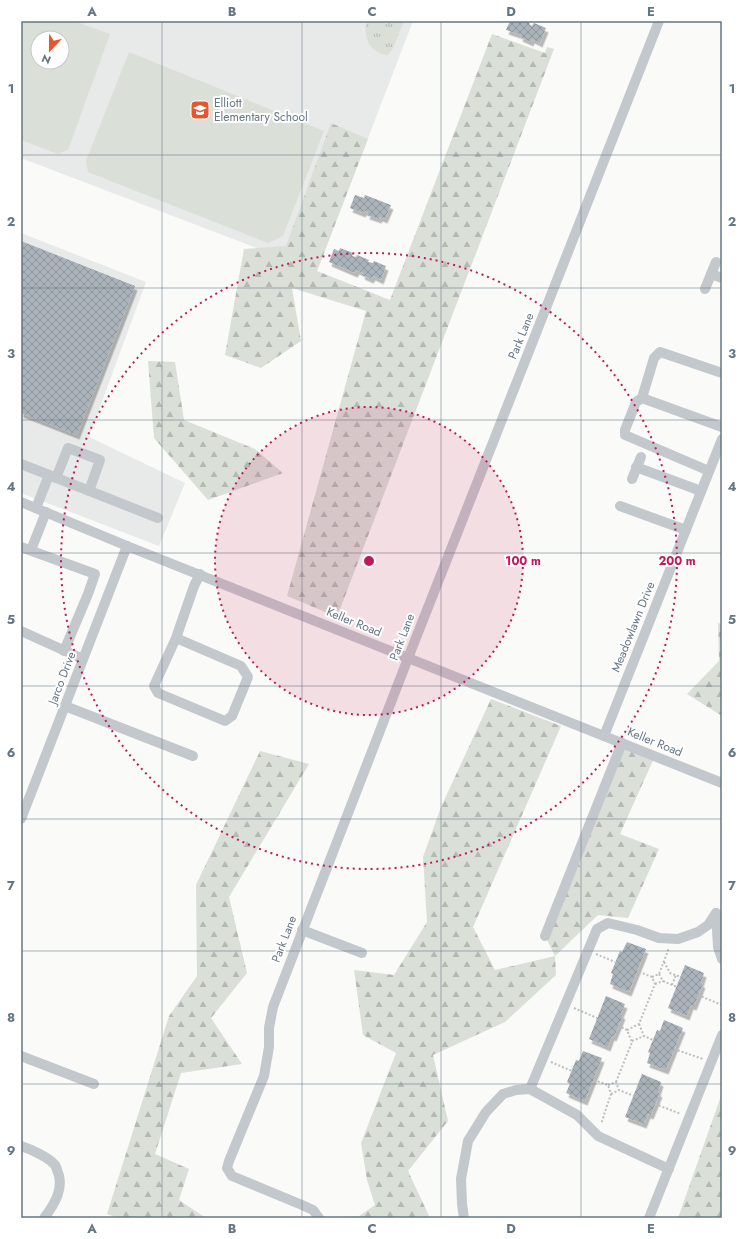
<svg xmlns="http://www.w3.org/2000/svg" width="743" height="1239" font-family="Jost,sans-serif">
<defs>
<pattern id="forest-firs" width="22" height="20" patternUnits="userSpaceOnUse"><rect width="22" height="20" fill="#dadfd7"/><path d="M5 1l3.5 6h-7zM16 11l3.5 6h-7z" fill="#b4b9b4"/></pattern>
<pattern id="park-tufts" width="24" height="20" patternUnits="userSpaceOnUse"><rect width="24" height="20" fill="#dadfd7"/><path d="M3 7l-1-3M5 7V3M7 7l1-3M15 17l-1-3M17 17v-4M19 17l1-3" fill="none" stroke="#b4b9b4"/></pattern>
<pattern id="building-cross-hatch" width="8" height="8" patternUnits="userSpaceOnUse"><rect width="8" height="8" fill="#aab3b9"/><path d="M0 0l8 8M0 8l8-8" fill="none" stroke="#8e969c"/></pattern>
<filter id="shadow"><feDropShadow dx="2.5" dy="4.5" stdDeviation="0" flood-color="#0004"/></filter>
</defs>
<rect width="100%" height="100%" fill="#fafaf8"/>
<g fill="#e8e9e9" fill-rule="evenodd">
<path d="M21 21H413L317 271 21 158ZM38 38H62V62H38Z"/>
<path d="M21 233 146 282 89 437 185 483 159 546 21 493Z"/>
</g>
<g fill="url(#forest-firs)">
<path d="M492 34 545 53 547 47 554 49 337 617 287 596 366 311 292 288 301 341 261 368 225 355 244 249 286 246 331 123 368 139 317 271 390 300Z"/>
<path d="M148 361 175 362 184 420 255 449 283 473 208 500 154 438Z"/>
<path d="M718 622 722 626V716L687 694 719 661Z"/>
<path d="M491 699 561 726 473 927 495 970 555 956 545 936 622 743 655 756 620 834 659 849 628 918 598 915 555 956 556 975 505 1022 433 1055 448 1121 408 1171 430 1218H325L359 1216 375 1205 367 1180 361 1143 396 1053 363 1035 354 970 394 975 427 922 423 857 441 807Z"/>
<path d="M260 751 309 764 229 897 247 973 211 1018 242 1064 181 1073 155 1154 189 1169 179 1200 206 1218H118L107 1214 169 1016 197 976 196 885Z"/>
<path d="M721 1096 722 1218H678Z"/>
</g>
<path fill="url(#park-tufts)" d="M366 21H404L393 48 388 55C369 53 364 38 366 21Z"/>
<g fill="#dadfd7" fill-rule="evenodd">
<path d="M30 21H74L110 34 68 150 58 154 21 140V23ZM38 38H62V62H38Z"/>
<path d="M129 52 324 131 283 236 268 243 88 172 86 161Z"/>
</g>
<g fill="url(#building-cross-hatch)" filter="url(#shadow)">
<path d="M510 21H526L530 23 529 24 532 26 534 23 546 28 540 43 532 39 531 42 520 37 521 35 506 30Z"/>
<path d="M355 195 364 198 365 195 391 205 385 219 380 217 379 219 367 215 368 212 364 211 363 213 350 208Z"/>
<path d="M21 241 135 286 77 435 21 413Z"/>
<path d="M340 248 353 253 352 256 356 257 357 255 369 260 368 262 373 263 374 261 386 266 381 280 373 276 371 279 362 275 363 273 357 270 355 273 329 262 334 249 339 251Z"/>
<path d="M627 942 646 949 629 992 610 984 613 974 611 973 620 951 622 952Z"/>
<path d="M685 965 704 973 701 983 703 984 694 1006 691 1005 687 1016 668 1008Z"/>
<path d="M606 996 625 1004 621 1014 623 1015 614 1037 612 1036 608 1047 589 1039Z"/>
<path d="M664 1020 683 1028 666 1070 647 1063 650 1053 648 1052 657 1030 660 1031Z"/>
<path d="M583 1051 602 1058 585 1101 566 1093 570 1084 567 1082 576 1060 579 1061Z"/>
<path d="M642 1074 661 1082 658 1092 660 1093 651 1115 648 1114 644 1124 625 1117Z"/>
</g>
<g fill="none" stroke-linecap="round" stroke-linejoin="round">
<g stroke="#bbbfc2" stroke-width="2" stroke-dasharray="2 2" stroke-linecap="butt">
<path d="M596 954 615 962"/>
<path d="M664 962 670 973 681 977"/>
<path d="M659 974 663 981 677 987"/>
<path d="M652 977 659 974 669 948"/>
<path d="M655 984 663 981"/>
<path d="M672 985 676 975"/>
<path d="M698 995 722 1005"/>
<path d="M574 1008 597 1018"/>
<path d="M639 1024 644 1036 653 1040"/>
<path d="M627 1030 639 1024 655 984 652 977 637 971"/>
<path d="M632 1041 644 1036"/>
<path d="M674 1049 703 1059"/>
<path d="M551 1062 572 1071"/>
<path d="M594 1080 608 1085 611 1094 601 1124"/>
<path d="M616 1082 632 1042 627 1030 619 1026"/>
<path d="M608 1085 616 1082 619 1090 634 1096"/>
<path d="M611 1094 619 1090"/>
<path d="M655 1104 681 1114"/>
</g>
<g stroke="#c3c8cc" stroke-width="10">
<path d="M711 274 722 278"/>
<path d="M705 289 716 262"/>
<path d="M642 398 654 358 660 352 722 373"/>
<path d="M21 464 49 475 36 508"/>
<path d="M636 467 701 491"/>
<path d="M709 471 625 435V430L636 402 642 398 722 427"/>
<path d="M49 475 158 518"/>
<path d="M56 478 68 448 100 460 89 491"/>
<path d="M632 479 641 457"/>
<path d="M21 502 127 546 722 783"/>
<path d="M620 506 686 530"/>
<path d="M21 547 95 574 88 594 64 651"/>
<path d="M31 550 46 512"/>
<path d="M21 631 83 659"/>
<path d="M176 638 154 686 158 693 225 721 232 716 248 677 241 666 176 638 194 586 200 574"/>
<path d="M65 706 193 756"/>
<path d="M604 736 722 439"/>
<path d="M21 819 127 546"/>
<path d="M716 913 718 947 722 959"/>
<path d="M302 930 362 953"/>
<path d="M545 936 622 743"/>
<path d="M21 1056 94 1084"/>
<path d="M530 1089 597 929 608 923 637 930 659 938 678 939 698 932 708 925 716 913"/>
<path d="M21 1146C30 1149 48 1157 54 1164 55 1164 57 1169 57 1170 65 1187 55 1204 44 1218"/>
<path d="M319 1218 313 1210 302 1205 232 1176 227 1168 229 1161 264 1076 269 1047V1028L273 1007 412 648 659 21"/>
<path d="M464 1218 462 1204 461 1179 468 1141 486 1112 503 1094 516 1090 530 1089 577 1115 598 1136 669 1169"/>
<path d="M649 1218 722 1035"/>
</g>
</g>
<path fill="none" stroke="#657683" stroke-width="1" stroke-opacity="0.55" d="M162 21V1218M302 21V1218M441 21V1218M581 21V1218M21 155H722M21 288H722M21 420H722M21 553H722M21 686H722M21 819H722M21 951H722M21 1084H722"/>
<circle cx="369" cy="561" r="154" fill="#c2185b" fill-opacity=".12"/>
<g fill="none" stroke="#c2185b" stroke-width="2" stroke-dasharray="2 4">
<circle cx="369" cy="561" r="154"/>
<circle cx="369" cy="561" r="308"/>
</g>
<defs>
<symbol id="school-square" viewBox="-11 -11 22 22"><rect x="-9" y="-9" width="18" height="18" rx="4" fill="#e4572e" stroke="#fff"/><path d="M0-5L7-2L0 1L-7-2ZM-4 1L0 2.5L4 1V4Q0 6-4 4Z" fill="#fff"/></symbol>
</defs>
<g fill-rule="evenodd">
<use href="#school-square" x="189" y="99" width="22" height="22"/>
</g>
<g text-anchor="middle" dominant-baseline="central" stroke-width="4" stroke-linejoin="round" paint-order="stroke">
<g font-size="12" fill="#657683" stroke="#fff" text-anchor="start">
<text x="214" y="103">Elliott<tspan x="214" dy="14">Elementary School</tspan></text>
</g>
<g font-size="12" fill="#657683" stroke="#fff">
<text transform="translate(521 336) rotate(-68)">Park Lane</text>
<text transform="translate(354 622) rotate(22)">Keller Road</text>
<text transform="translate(633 627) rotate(-68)">Meadowlawn Drive</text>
<text transform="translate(402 637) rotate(-69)">Park Lane</text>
<text transform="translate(62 678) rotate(-69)">Jarco Drive</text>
<text transform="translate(655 742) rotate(22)">Keller Road</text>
<text transform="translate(284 939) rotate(-69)">Park Lane</text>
</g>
</g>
<circle cx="369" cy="561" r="6" fill="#c2185b" stroke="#fff" stroke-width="2"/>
<g font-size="12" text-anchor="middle" font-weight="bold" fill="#c2185b" stroke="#fff" stroke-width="4" stroke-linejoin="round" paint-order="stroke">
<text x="523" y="565">100 m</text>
<text x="677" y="565">200 m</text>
</g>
<rect width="743" height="1239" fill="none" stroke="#ffffff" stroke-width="44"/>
<g transform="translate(50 50) rotate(202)"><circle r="19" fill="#ffffff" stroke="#c1c8cd"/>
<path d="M0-3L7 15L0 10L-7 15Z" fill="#e4572e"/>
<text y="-6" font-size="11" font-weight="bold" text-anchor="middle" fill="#657683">N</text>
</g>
<rect x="22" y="22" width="699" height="1195" fill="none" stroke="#657683" stroke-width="1.5"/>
<g font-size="13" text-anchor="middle" font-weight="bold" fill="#657683">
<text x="92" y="16">A</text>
<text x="232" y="16">B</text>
<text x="372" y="16">C</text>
<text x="511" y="16">D</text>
<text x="651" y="16">E</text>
<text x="11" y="93">1</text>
<text x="732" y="93">1</text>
<text x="11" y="226">2</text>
<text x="732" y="226">2</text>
<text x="11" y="358">3</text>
<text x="732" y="358">3</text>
<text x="11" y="491">4</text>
<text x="732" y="491">4</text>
<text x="11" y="624">5</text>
<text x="732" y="624">5</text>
<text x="11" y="757">6</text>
<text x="732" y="757">6</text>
<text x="11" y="890">7</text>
<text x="732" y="890">7</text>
<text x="11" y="1022">8</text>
<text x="732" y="1022">8</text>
<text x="11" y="1155">9</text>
<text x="732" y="1155">9</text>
<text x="92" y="1233">A</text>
<text x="232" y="1233">B</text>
<text x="372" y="1233">C</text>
<text x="511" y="1233">D</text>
<text x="651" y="1233">E</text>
</g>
</svg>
